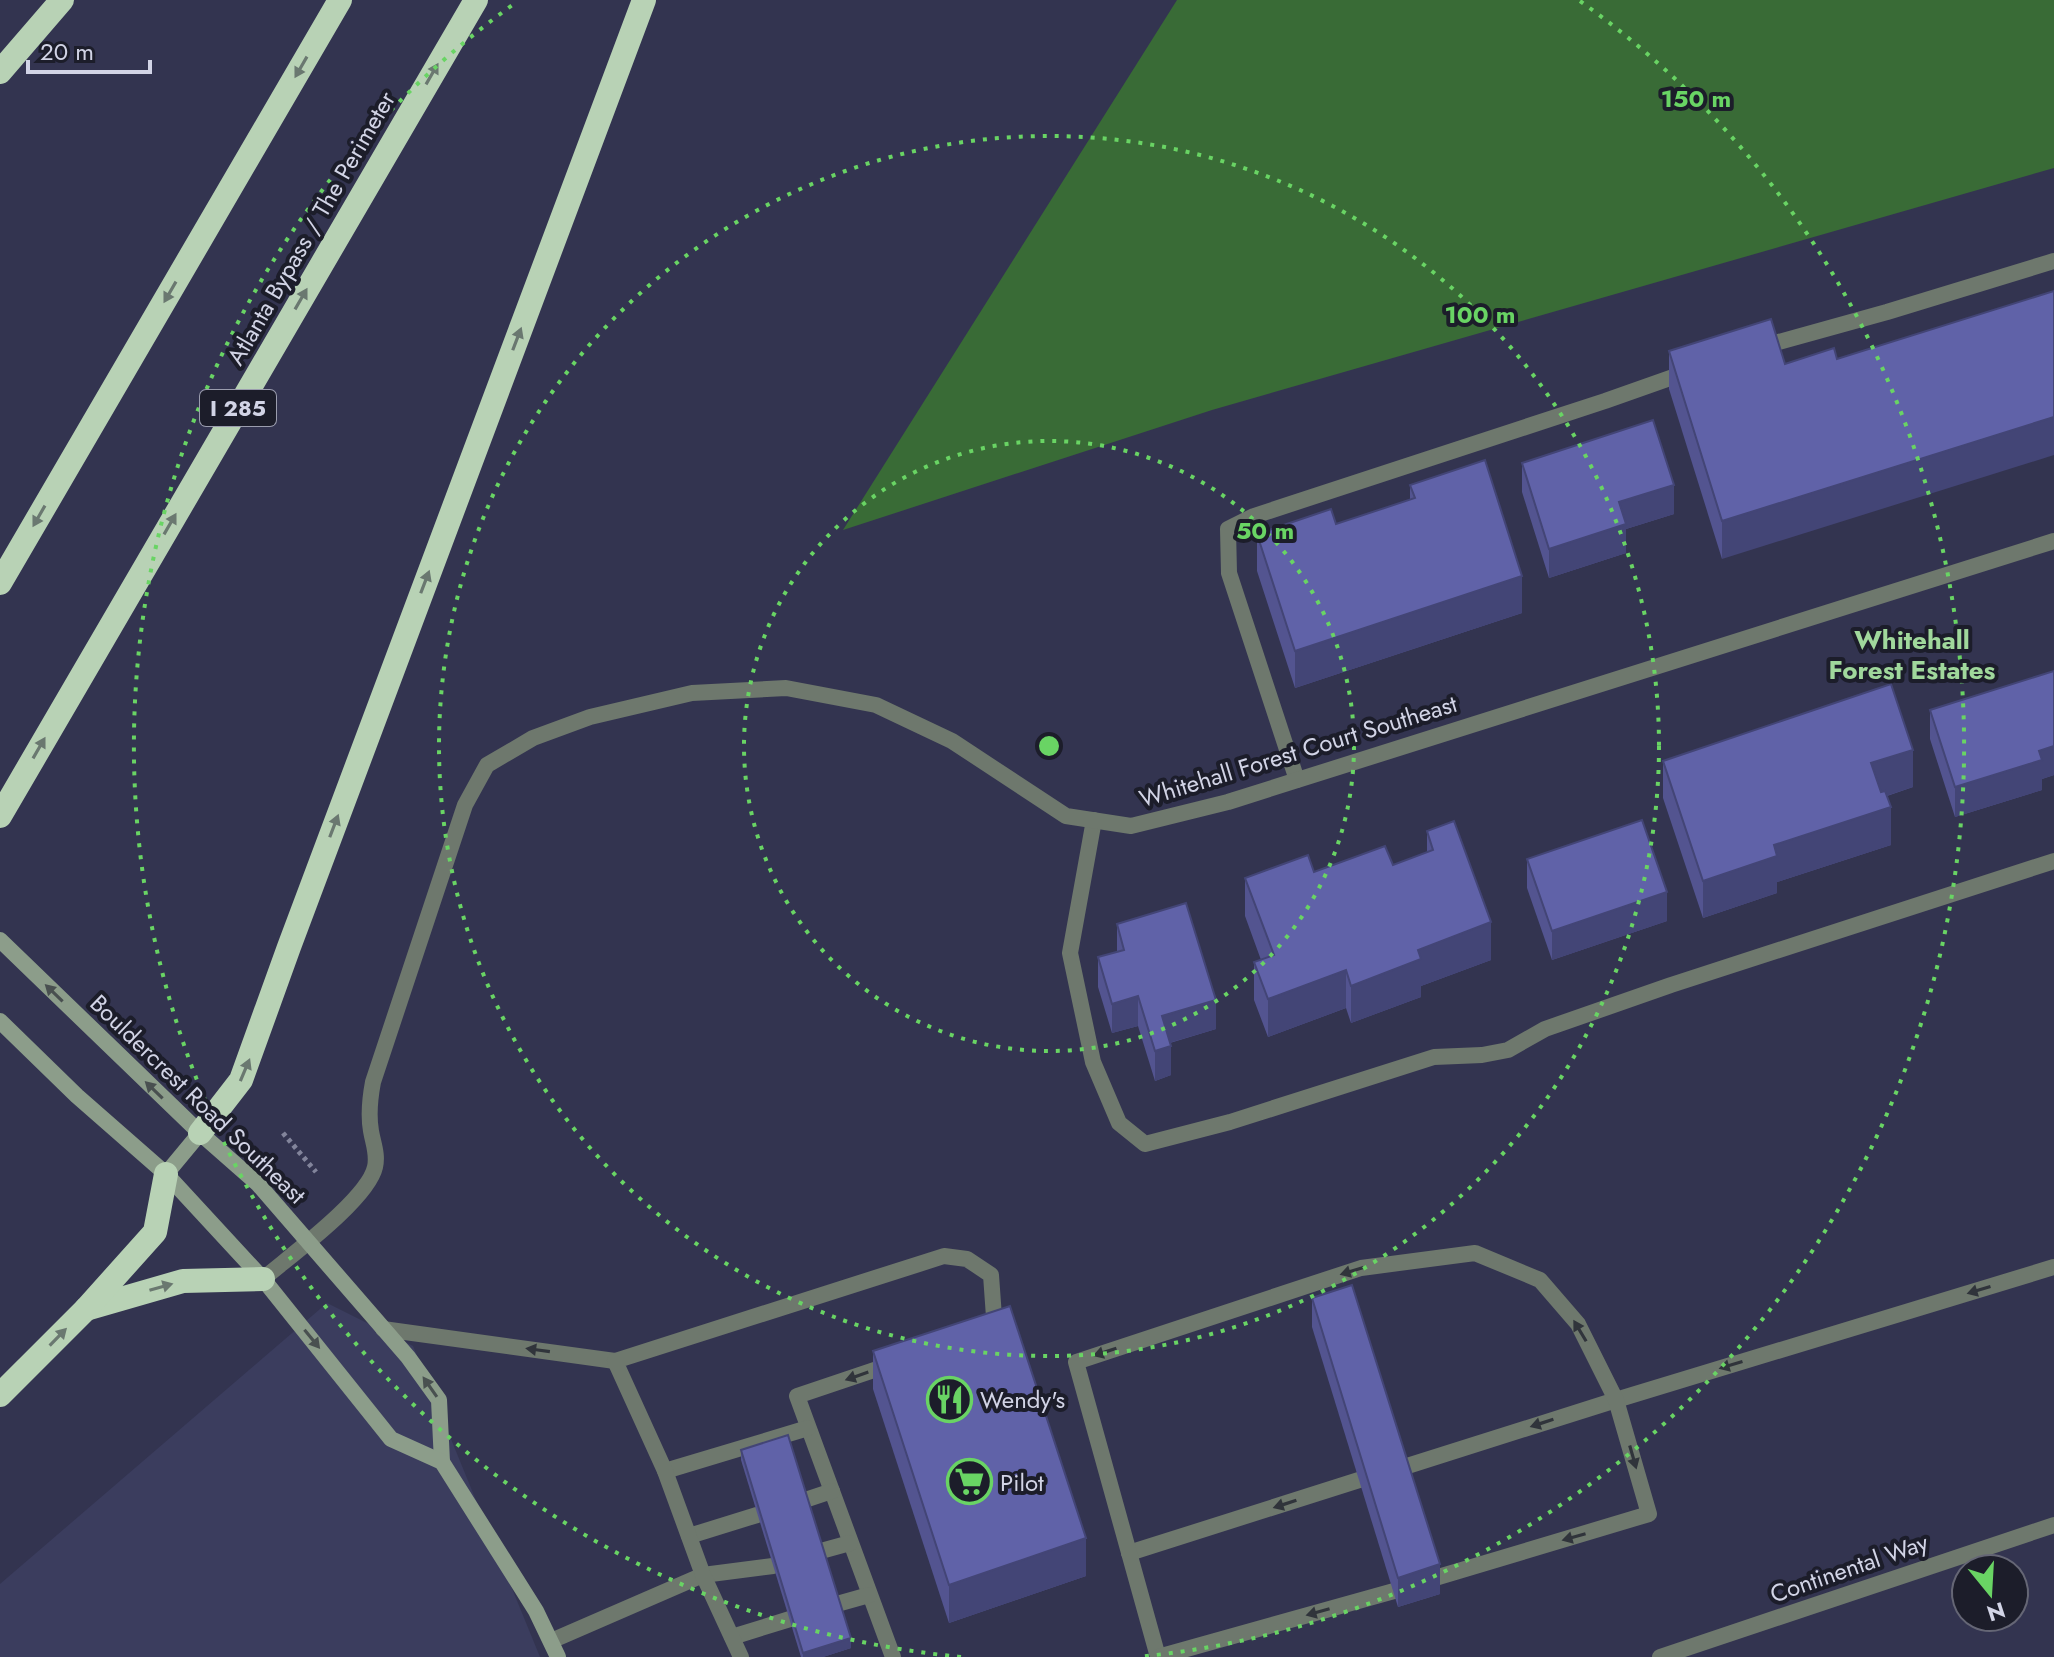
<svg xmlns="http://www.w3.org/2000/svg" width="2054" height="1657" font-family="Jost,sans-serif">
<rect width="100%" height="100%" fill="#333450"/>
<path fill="#3b3d5e" d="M327 1303 413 1346 540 1657H0V1584Z"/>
<path fill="#396b36" d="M1177 0H2054V168L1212 410 843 530Z"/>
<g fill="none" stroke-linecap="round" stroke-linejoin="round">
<path stroke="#82849b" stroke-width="5" stroke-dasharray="4 4" stroke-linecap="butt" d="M283 1133 316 1172"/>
<g stroke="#6e786d" stroke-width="16">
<path d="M1757 348 1887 312 2054 261"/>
<path d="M1297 780 1229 573 1228 529 1254 516 1605 401 1690 371"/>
<path d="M1094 820 1070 953 1093 1062 1119 1123 1145 1144 1230 1122 1434 1057 1482 1055 1508 1050 1545 1029 1671 985 2054 861"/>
<path d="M383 1329 615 1361"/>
<path d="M892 1364 797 1396 893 1657"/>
<path d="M1401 1468 1616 1400 2054 1267"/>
<path d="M665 1471 808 1428"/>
<path d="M805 1500 832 1491"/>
<path d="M689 1536 757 1515"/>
<path d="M821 1551 850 1543"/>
<path d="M1129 1553 1359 1480"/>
<path d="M837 1604 869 1595"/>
<path d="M732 1637 790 1619"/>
<path d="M551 1641 703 1575 773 1566"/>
<path d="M741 1657 703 1575 665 1471 615 1361 944 1256 967 1259 991 1275 994 1317 983 1327"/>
<path d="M1158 1657 1076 1362 1361 1268 1475 1253 1540 1280 1578 1324 1616 1400 1649 1514 1435 1578"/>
<path d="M1158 1657 1394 1591"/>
</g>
<g stroke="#6e786d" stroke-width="16">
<path d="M263 1279C290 1256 368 1199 375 1167 378 1154 373 1143 371 1131 368 1114 370 1098 373 1082L465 805 487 765 533 738 590 717 692 693 786 688 876 705 952 741 1066 816 1131 826 1228 802 2054 541"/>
<path d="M1660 1657 2054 1525"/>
</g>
<g stroke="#8c9d8a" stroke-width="16">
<path d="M0 940 200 1133 258 1184 408 1357 439 1400 442 1462"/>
<path d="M0 1021 77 1096 166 1174 263 1279 391 1439 442 1462 536 1611 558 1657"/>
<path d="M166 1174 200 1133"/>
</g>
<g stroke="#b8d2b5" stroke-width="24">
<path d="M0 72 62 0"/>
<path d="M0 583 340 0"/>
<path d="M0 816 476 0"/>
<path d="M200 1133 241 1080 289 947 644 0"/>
<path d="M86 1309 183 1281 263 1279"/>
<path d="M0 1395 86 1309 155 1232 166 1174"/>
</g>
</g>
<g fill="#535490">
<path d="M1771 319 1722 559 1669 389V351Z"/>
<path d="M1522 463 1674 514 1626 529V553L1549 578 1522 492Z"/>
<path d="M1410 485 1522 613 1295 688 1257 571V534L1336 524 1410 500Z"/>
<path d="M2054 671V775L2042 779V790L1955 817 1930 739V710Z"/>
<path d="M1663 761 1913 787 1887 796 1891 845 1777 882V893L1703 918 1663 798Z"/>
<path d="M1427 831 1491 960 1421 986V997L1351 1023 1346 1008 1268 1037 1254 1000V962L1261 960 1245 916V878L1393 865 1427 853Z"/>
<path d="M1527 859 1667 921 1552 960 1527 888Z"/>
<path d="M1117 924 1216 1029 1170 1043 1171 1075 1155 1081 1138 1026 1112 1033 1098 987V957L1117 952Z"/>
<path d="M1312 1298 1440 1594 1398 1607 1312 1327Z"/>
<path d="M873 1351 1086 1576 949 1623 873 1389Z"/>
<path d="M741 1450 851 1648 823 1657H801L741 1460Z"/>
</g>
<g fill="#434576">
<path d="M2054 417V455L1722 559V521Z"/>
<path d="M1674 485V514L1626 529V553L1549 578V549L1619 502Z"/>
<path d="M1522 576V613L1295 688V651Z"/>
<path d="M2054 746V775L2042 779V790L1955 817V787L2039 751Z"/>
<path d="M1913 750V787L1871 801V763Z"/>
<path d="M1891 807V845L1777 882V893L1703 918V881L1774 845Z"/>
<path d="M1667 892V921L1552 960V931Z"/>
<path d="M1491 922V960L1421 986V997L1351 1023V986L1418 950Z"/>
<path d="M1346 970V1008L1268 1037V999Z"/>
<path d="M1138 996V1026L1112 1033V1004Z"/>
<path d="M1216 1000V1029L1162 1045V1016Z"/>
<path d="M1171 1046V1075L1155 1081V1051Z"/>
<path d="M1086 1538V1576L949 1623V1585Z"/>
<path d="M1440 1564V1594L1398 1607V1578Z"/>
<path d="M851 1638V1648L823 1657H803V1653Z"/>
</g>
<g fill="#6062a8" stroke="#434576" stroke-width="2">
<path d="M2054 291V417L1722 521 1669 351 1771 319 1785 364 1834 348 1837 359Z"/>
<path d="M1653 420 1674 485 1619 502 1626 524 1549 549 1522 463Z"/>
<path d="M1485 460 1522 576 1295 651 1257 534 1331 509 1336 524 1415 498 1410 485Z"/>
<path d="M2054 671V746L2039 751 2042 760 1955 787 1930 710Z"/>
<path d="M1891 684 1913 750 1871 763 1881 792 1885 791 1891 807 1774 845 1777 856 1703 881 1663 761Z"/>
<path d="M1642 820 1667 892 1552 931 1527 859Z"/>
<path d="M1454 821 1491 922 1418 950 1421 959 1351 986 1346 970 1268 999 1254 962 1274 955 1245 878 1308 855 1314 872 1385 846 1393 865 1433 850 1427 831Z"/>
<path d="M1186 903 1216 1000 1162 1016 1171 1046 1155 1051 1138 996 1112 1004 1098 957 1124 950 1117 924Z"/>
<path d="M1352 1285 1440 1564 1398 1578 1312 1298Z"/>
<path d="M1010 1306 1086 1538 949 1585 873 1351Z"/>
<path d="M788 1435 851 1638 803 1653 741 1450Z"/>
</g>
<defs><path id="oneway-solid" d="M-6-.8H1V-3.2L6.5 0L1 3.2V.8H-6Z" transform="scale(2)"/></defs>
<g fill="#6a7870">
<use href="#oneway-solid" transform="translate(301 67) rotate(120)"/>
<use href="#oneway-solid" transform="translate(432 74) rotate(-60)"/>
<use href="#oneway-solid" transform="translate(170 292) rotate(120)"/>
<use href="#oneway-solid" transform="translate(301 299) rotate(-60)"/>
<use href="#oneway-solid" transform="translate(517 339) rotate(-69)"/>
<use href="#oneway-solid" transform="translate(39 516) rotate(120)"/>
<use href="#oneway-solid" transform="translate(170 524) rotate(-60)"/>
<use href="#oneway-solid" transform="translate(425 582) rotate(-69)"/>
<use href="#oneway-solid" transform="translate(39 748) rotate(-60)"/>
<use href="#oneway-solid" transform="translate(334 826) rotate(-69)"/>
<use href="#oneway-solid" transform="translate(245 1070) rotate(-67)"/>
<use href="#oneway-solid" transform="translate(161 1287) rotate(-16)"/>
<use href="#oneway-solid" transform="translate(58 1337) rotate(-46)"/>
</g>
<g fill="#495050">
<use href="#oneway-solid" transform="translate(54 993) rotate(-136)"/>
<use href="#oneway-solid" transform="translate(154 1090) rotate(-136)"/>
<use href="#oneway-solid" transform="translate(312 1339) rotate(51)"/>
<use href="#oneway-solid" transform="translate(430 1387) rotate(-125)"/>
</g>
<g fill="#30343b">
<use href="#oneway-solid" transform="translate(1352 1271) rotate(163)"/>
<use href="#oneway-solid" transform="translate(1979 1290) rotate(163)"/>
<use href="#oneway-solid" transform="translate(1580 1331) rotate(-121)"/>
<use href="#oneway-solid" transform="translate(538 1350) rotate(-172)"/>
<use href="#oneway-solid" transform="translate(1105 1352) rotate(162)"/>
<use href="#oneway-solid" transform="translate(1731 1365) rotate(163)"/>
<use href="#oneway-solid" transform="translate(857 1376) rotate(161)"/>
<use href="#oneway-solid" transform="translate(1542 1423) rotate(162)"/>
<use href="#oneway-solid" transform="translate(1633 1457) rotate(74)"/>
<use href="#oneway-solid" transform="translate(1285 1504) rotate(162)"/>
<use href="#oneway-solid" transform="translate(1574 1537) rotate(164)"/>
<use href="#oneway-solid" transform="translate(1318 1612) rotate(164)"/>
</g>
<g fill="none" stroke="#69d464" stroke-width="4" stroke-dasharray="4 8">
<circle cx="1049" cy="746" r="305"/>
<circle cx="1049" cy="746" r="610"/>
<path d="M961 1657A915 915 0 0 1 518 1M1580 1A915 915 0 0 1 1137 1657"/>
</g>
<defs>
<symbol id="restaurant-ring" viewBox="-11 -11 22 22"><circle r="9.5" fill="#1c1d2a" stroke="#69d464" stroke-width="1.5"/><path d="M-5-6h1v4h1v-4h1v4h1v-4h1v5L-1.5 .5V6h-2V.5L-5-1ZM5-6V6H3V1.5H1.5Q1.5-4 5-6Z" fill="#69d464"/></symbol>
<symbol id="supermarket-ring" viewBox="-11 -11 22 22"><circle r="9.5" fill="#1c1d2a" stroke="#69d464" stroke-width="1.5"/><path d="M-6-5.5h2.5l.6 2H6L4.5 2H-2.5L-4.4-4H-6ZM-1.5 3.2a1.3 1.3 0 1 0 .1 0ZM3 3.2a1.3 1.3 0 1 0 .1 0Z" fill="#69d464"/></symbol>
</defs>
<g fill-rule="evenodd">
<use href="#restaurant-ring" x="924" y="1374" width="51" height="51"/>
<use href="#supermarket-ring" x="944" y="1456" width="51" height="51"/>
</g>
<g text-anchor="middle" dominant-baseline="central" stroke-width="8" stroke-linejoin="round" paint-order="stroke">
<rect fill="#1c1d2a" stroke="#9b9dae" stroke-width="2" x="200" y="390" width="76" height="36" rx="6"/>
<g font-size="22" font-weight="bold" fill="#d2d4e6">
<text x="238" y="408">I 285</text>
</g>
<g font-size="24" fill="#d2d4e6" stroke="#1c1d2a">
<text transform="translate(311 228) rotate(-60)">Atlanta Bypass / The Perimeter</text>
<text transform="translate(1298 751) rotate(-17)">Whitehall Forest Court Southeast</text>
<text transform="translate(198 1099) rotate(44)">Bouldercrest Road Southeast</text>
<text transform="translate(1849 1568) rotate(-19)">Continental Way</text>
</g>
<g font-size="24" fill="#d2d4e6" stroke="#1c1d2a" text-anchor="start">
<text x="980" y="1399">Wendy's</text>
<text x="1000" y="1482">Pilot</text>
</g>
<g font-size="26" font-weight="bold" fill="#a0d89c" stroke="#1c1d2a">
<text x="1912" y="640">Whitehall<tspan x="1912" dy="30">Forest Estates</tspan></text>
</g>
</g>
<circle cx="1049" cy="746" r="12" fill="#69d464" stroke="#1c1d2a" stroke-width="4"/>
<g font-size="24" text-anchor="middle" font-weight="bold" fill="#69d464" stroke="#1c1d2a" stroke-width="8" stroke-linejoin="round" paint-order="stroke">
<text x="1696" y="107">150 m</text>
<text x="1480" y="323">100 m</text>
<text x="1265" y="539">50 m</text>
</g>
<g transform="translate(1990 1593) rotate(162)"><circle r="38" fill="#1c1d2a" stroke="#656675" stroke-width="2"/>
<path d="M0-6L14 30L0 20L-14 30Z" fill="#69d464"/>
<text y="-12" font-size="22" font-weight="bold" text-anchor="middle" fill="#d2d4e6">N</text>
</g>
<path d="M28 60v12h122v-12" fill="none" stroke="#d2d4e6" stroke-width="4"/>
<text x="40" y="60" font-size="24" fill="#d2d4e6" stroke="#1c1d2a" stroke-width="6" paint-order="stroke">20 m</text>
</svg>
